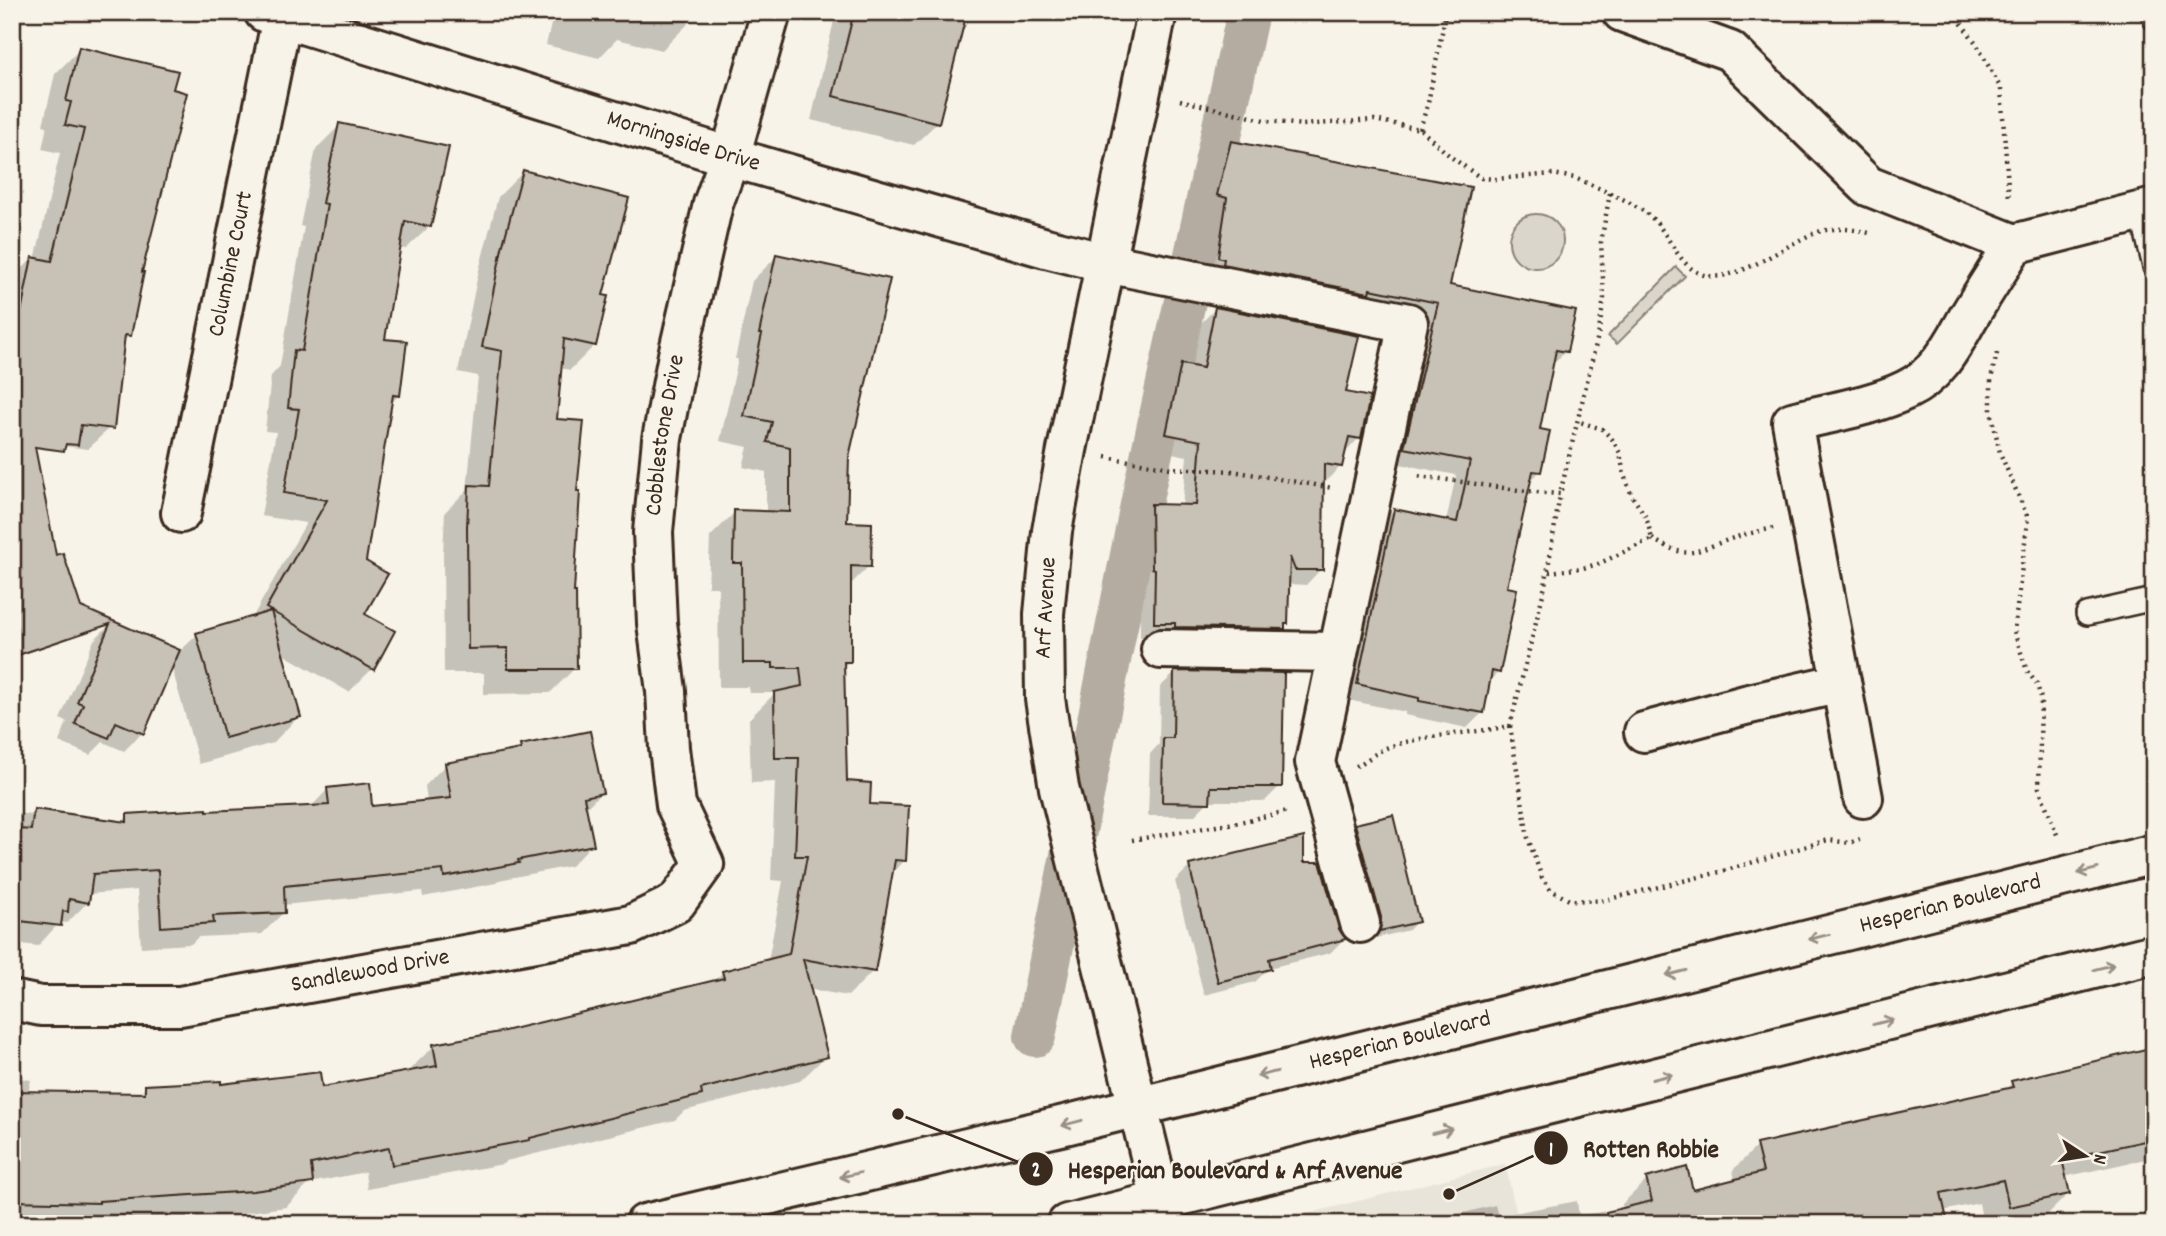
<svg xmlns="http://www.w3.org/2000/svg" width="2166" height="1236" font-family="Dekko,sans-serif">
<rect width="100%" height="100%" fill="#f7f3e8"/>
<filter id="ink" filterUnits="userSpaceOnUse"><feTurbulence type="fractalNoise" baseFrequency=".0143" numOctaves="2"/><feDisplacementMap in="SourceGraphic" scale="14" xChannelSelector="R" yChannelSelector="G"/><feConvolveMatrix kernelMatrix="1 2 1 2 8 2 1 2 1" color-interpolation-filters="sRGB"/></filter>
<g filter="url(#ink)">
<path fill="#e9e4d9" d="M1505 1164 1519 1224H1267Z"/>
<g fill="#dbd6cb" stroke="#8b8074" stroke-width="2">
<circle cx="1536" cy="241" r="27"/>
<path d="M1676 267 1685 276 1617 344 1608 336Z"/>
</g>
<g fill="#0003">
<path d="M458 12H478L474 16Z"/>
<path d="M554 12H691L688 24 662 50 617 39 599 58 546 45Z"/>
<path d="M836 12H970L966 26 960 33 938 122 914 145 811 120Z"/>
<path d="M1386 12H1409L1405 16Z"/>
<path d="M80 49 140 273 130 335 122 342 112 425 88 449 12 440V279L32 259 35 260 60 153 42 149 47 126 43 125 55 74Z"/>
<path d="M340 125 430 226 406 249 399 248 383 340 399 395 390 404 364 562 363 615 372 669 349 692 281 653 299 716 273 743 199 764 171 665 142 733 124 751 103 742 90 755 59 742 67 722 60 719 94 640 112 622 180 651 197 635 252 618 306 523 261 516 276 432 265 431 271 376 280 366 304 227 300 226 316 149Z"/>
<path d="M1232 143 1448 286 1565 352 1551 366 1537 431 1539 472 1529 482 1505 588 1499 672 1488 682 1482 713 1467 728 1405 715V712L1343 699 1380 525 1394 510 1446 522 1456 475 1390 462 1424 318 1204 272 1213 212 1203 210 1217 158Z"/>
<path d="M523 172 601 296 595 345 570 370 560 368 555 420 575 493 572 594 575 668 550 693 484 694V673H444L443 553 445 512 467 490 478 376 458 372 478 274 498 197Z"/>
<path d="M777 256 847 457 845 524 869 566 849 586V661L842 668 845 783 868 805 905 860 891 874 873 971 848 996 808 989 826 1056 800 1081 684 1111 675 1120 506 1161 503 1164 367 1189 365 1172 310 1183 286 1207 227 1215 95 1224H12V1077L31 1080 28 1093 138 1094 146 1087 320 1090 409 1073 408 1071 434 1046 501 1034 713 983 723 972 768 961 783 881 771 880 775 782 751 783 749 719 775 693H749L748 687H719L718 587H708L710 537 735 512 766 513V472L743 467 748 447 720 441 738 359H735L752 281Z"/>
<path d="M1215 309 1344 393 1359 438 1344 454 1340 467 1325 482 1322 481 1321 569 1306 585 1288 584 1286 623 1268 644 1140 637V583H1138L1137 520 1152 505 1182 507 1187 456 1152 449 1166 381 1181 365 1192 367 1200 324Z"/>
<path d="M1175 673 1280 786 1265 801H1209L1194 816H1148L1150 754 1159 744 1160 687Z"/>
<path d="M521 747 601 793 585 809 592 844 571 866 499 880 496 883 423 897 422 891 283 905V913L262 934 198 937 191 944 141 947 137 890 89 894 88 902 67 923 60 922 38 946 12 943V812L30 815 34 811 121 823 128 816 310 808 328 789 370 808 427 802 425 786 446 764 516 752Z"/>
<path d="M1356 826 1417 921 1409 930 1372 939 1373 927 1347 835Z"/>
<path d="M1302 839V864L1344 939 1330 953 1269 968 1255 982 1204 995 1175 881 1189 867Z"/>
<path d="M2154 1049V1176L2150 1158 2064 1177 2068 1194 2044 1218 2017 1224H1983L1979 1203 1943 1211 1946 1224H1420L1495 1205 1498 1216 1577 1201 1579 1216 1623 1208 1622 1204 1647 1180 1691 1192 1735 1181 1733 1170 1757 1146 2004 1091 2012 1083Z"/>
</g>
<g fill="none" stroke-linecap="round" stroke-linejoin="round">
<path stroke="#b4aca0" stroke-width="42" d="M1035 1036 1146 480 1248 12"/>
</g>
<g fill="#c8c1b6" stroke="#3b2a1e" stroke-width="2">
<path d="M854 12H967L939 123 833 96Z"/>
<path d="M79 47 178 71 173 89 187 93 142 272H144L131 336 125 335 114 429 81 425 78 445 66 444 64 451 35 447 56 555 63 553 81 607 180 650 144 734 116 722 109 738 75 724 83 704 77 702 110 624 12 657V357L32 257 52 261 84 129 65 125 71 102 66 101Z"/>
<path d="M339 123 449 147 431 227 405 221 385 339 407 341 400 396 393 395 366 561 388 574 365 614 395 631 374 670 266 608 327 500 284 493 299 409 288 408 294 350 302 351 327 204 322 203Z"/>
<path d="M1231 141 1471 187 1450 285 1576 311 1567 352 1556 350 1540 429 1550 431 1541 472 1533 471 1507 587 1517 589 1500 673 1492 671 1484 713 1419 701V698L1357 684 1394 509 1457 522 1470 461 1404 448 1438 303 1370 289 1369 293 1223 264 1224 259 1218 257 1227 198 1217 195Z"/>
<path d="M523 170 629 198 603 295 608 296 596 346 564 339 557 419 584 421 577 491H580L574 592H576L577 669H508V648L468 649 467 527 469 485 489 486 502 351 482 347 502 248Z"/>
<path d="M776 254 890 279 849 457 847 522 872 523 871 567 851 566V662H844L847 781 871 783 870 804 909 806 906 861 895 860 875 972 803 959 828 1057 701 1089 702 1095 530 1138V1140L392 1165 389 1148 311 1164 313 1183 253 1191 99 1201V1203L12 1201V1091L145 1093V1085L221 1081V1084L320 1072 322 1087 437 1066 433 1044 500 1032 724 978 722 971 789 954 807 856H795L799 758H775L774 692 802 686 800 668H773V663H743L742 563H733L734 510 790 512V447L767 442 772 422 744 416 762 334H759Z"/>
<path d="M1215 307 1359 336 1346 392 1370 397 1361 439 1349 437 1342 467 1324 464 1323 570H1295L1290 557 1288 624H1285V629L1175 627V623H1154L1155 569 1152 568 1151 504 1196 505 1201 441 1166 434 1181 364 1203 368Z"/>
<path d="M271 611 301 717 225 738 196 633Z"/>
<path d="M1174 671 1284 673 1282 787H1211L1210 803 1162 802 1163 738H1173Z"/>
<path d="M590 731 603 793 584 797 594 845 518 860 519 863 444 877 443 870 284 886 285 913 213 916 214 923 161 927 158 870 93 874 89 903 69 899 68 912 63 911 61 926 12 920V886L20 829 31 830 34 809 127 822V814L207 809V811L329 805 327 788 370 783 372 806 451 798 445 763 521 749 520 745Z"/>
<path d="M1393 815 1419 922 1380 931 1381 917 1355 824Z"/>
<path d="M1304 837V862H1320L1339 929 1346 939 1269 959 1271 969 1218 982 1189 865Z"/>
<path d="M2154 1047V1139L2062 1159 2070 1194 2009 1207 2003 1180 1941 1193 1948 1224H1607L1606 1212 1652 1201 1646 1178 1687 1167 1693 1190 1763 1172 1756 1144 2013 1087 2011 1081Z"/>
</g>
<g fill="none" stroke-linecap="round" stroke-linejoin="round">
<defs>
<g id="service">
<path d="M2152 12 2154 19"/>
<path d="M2141 212 2154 267"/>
<path d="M2087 614 2154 599"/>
</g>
<g id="minor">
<path id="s1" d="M264 12 730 157 1046 248 1106 263 1408 323 1315 762 1360 923"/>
<path d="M1157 12 1067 450 1052 531 1044 614 1045 699 1059 788 1167 1224"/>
<path d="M1622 12 1730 51 1868 186 2014 244"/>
<path d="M2014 244 2154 208"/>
<path id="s2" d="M181 513 283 12"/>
<path d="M1161 649 1338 652"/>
<path d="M1644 732 1745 705 1841 683"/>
<path d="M1863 798 1792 422C1828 413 1873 406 1906 390 1938 375 1952 346 1968 318 1983 293 1999 269 2014 244"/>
<path id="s3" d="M12 1000 41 1006H180L631 925 676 903 704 864 676 805 669 748 666 691 657 623 653 532 662 439 678 355 713 204 730 157 771 12"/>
</g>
<g id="primary">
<path id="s4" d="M645 1224 1069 1124 2154 854"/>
<path d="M1067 1224 2154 954"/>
</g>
</defs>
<use href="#service" stroke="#3b2a1e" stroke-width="26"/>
<use href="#minor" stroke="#3b2a1e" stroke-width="44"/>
<use href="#primary" stroke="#3b2a1e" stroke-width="44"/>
<g stroke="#3b2a1e" stroke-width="4.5" stroke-dasharray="2 5" stroke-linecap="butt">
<path d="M1953 12 1976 43 2001 89 2009 199"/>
<path d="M1180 100 1268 121 1303 125 1374 120 1420 129 1451 157 1481 178 1496 179 1553 174 1575 178 1610 193 1601 242 1604 298 1599 331 1560 494"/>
<path d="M1420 129 1428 103 1446 12"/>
<path d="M1610 193C1625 200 1640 207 1652 218 1669 234 1678 265 1701 274 1733 287 1785 244 1815 233 1835 226 1854 229 1873 234"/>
<path d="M1997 353 1991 379V411L2000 453 2028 518 2014 631 2027 671 2037 684 2041 699 2039 788 2058 837"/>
<path d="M1106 457 1170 468 1232 471 1333 488"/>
<path d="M1652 539C1688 559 1689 554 1725 541 1740 535 1757 532 1773 528"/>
<path d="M1549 572 1583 568 1598 564 1652 539 1646 517 1632 496 1624 475 1620 453 1612 439 1602 429 1577 421"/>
<path d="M1510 726 1528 838 1542 878 1551 890 1569 900 1601 901 1720 872 1828 840 1850 843 1860 839"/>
<path d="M1356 766C1367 761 1377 751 1389 747 1427 734 1470 734 1510 726L1545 586 1560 494C1511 491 1464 481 1416 476"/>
<path d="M1132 840 1235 823 1288 811"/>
</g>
<use href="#service" stroke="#f7f3e8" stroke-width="21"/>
<use href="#minor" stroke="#f7f3e8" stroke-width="38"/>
<use href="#primary" stroke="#f7f3e8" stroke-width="38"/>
</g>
<defs><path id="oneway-shaft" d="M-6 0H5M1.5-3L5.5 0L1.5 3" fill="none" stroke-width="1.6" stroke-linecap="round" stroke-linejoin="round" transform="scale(1.75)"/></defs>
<g stroke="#998e83">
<use href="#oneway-shaft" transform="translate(2088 871) rotate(166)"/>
<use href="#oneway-shaft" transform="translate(1819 937) rotate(166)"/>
<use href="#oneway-shaft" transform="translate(2104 967) rotate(-14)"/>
<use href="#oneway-shaft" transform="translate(1676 973) rotate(166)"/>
<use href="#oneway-shaft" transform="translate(1883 1022) rotate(-14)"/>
<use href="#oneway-shaft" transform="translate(1267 1074) rotate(166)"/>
<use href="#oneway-shaft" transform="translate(1662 1077) rotate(-14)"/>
<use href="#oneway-shaft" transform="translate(1072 1123) rotate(165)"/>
<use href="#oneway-shaft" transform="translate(1442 1131) rotate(-14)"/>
<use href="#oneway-shaft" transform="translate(850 1175) rotate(167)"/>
</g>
</g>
<g text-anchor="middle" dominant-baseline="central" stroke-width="5" stroke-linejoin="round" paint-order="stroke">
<g font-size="24" fill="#3b2a1e" stroke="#f7f3e8">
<text stroke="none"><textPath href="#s1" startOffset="439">Morningside Drive</textPath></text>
<text stroke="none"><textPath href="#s2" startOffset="254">Columbine Court</textPath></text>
<text stroke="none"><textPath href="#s3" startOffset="1162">Cobblestone Drive</textPath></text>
<text transform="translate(1047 608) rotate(-87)">Arf Avenue</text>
<text stroke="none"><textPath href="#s4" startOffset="1344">Hesperian Boulevard</textPath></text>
<text stroke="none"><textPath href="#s3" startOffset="362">Sandlewood Drive</textPath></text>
<text stroke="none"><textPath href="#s4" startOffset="777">Hesperian Boulevard</textPath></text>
</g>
</g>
<path fill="none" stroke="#3b2a1e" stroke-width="2.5" d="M1449 1194L1551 1148M898 1114L1036 1169"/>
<g fill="#3b2a1e" stroke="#f7f3e8" stroke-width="2.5">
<circle cx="1449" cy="1194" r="7"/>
<circle cx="898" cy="1114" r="7"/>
<circle cx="1551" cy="1148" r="18"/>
<circle cx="1036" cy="1169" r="18"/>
</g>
<g font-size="21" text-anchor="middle" font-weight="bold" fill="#fff">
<text x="1551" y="1156">1</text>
<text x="1036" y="1176">2</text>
</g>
<g font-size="26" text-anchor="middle" font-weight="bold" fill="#3b2a1e" stroke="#f7f3e8" stroke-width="5" stroke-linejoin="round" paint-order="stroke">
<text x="1651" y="1157">Rotten Robbie</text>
<text x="1235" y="1178">Hesperian Boulevard &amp; Arf Avenue</text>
</g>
<rect width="2166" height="1236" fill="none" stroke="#f7f3e8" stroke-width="42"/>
<rect x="21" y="21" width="2124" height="1194" fill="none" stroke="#3b2a1e" stroke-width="2.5" filter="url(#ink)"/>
<g transform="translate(2085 1156) rotate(102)" stroke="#f7f3e8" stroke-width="5" paint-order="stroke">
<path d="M0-5L12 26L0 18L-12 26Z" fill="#3b2a1e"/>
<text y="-10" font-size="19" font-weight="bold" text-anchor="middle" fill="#3b2a1e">N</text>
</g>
</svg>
